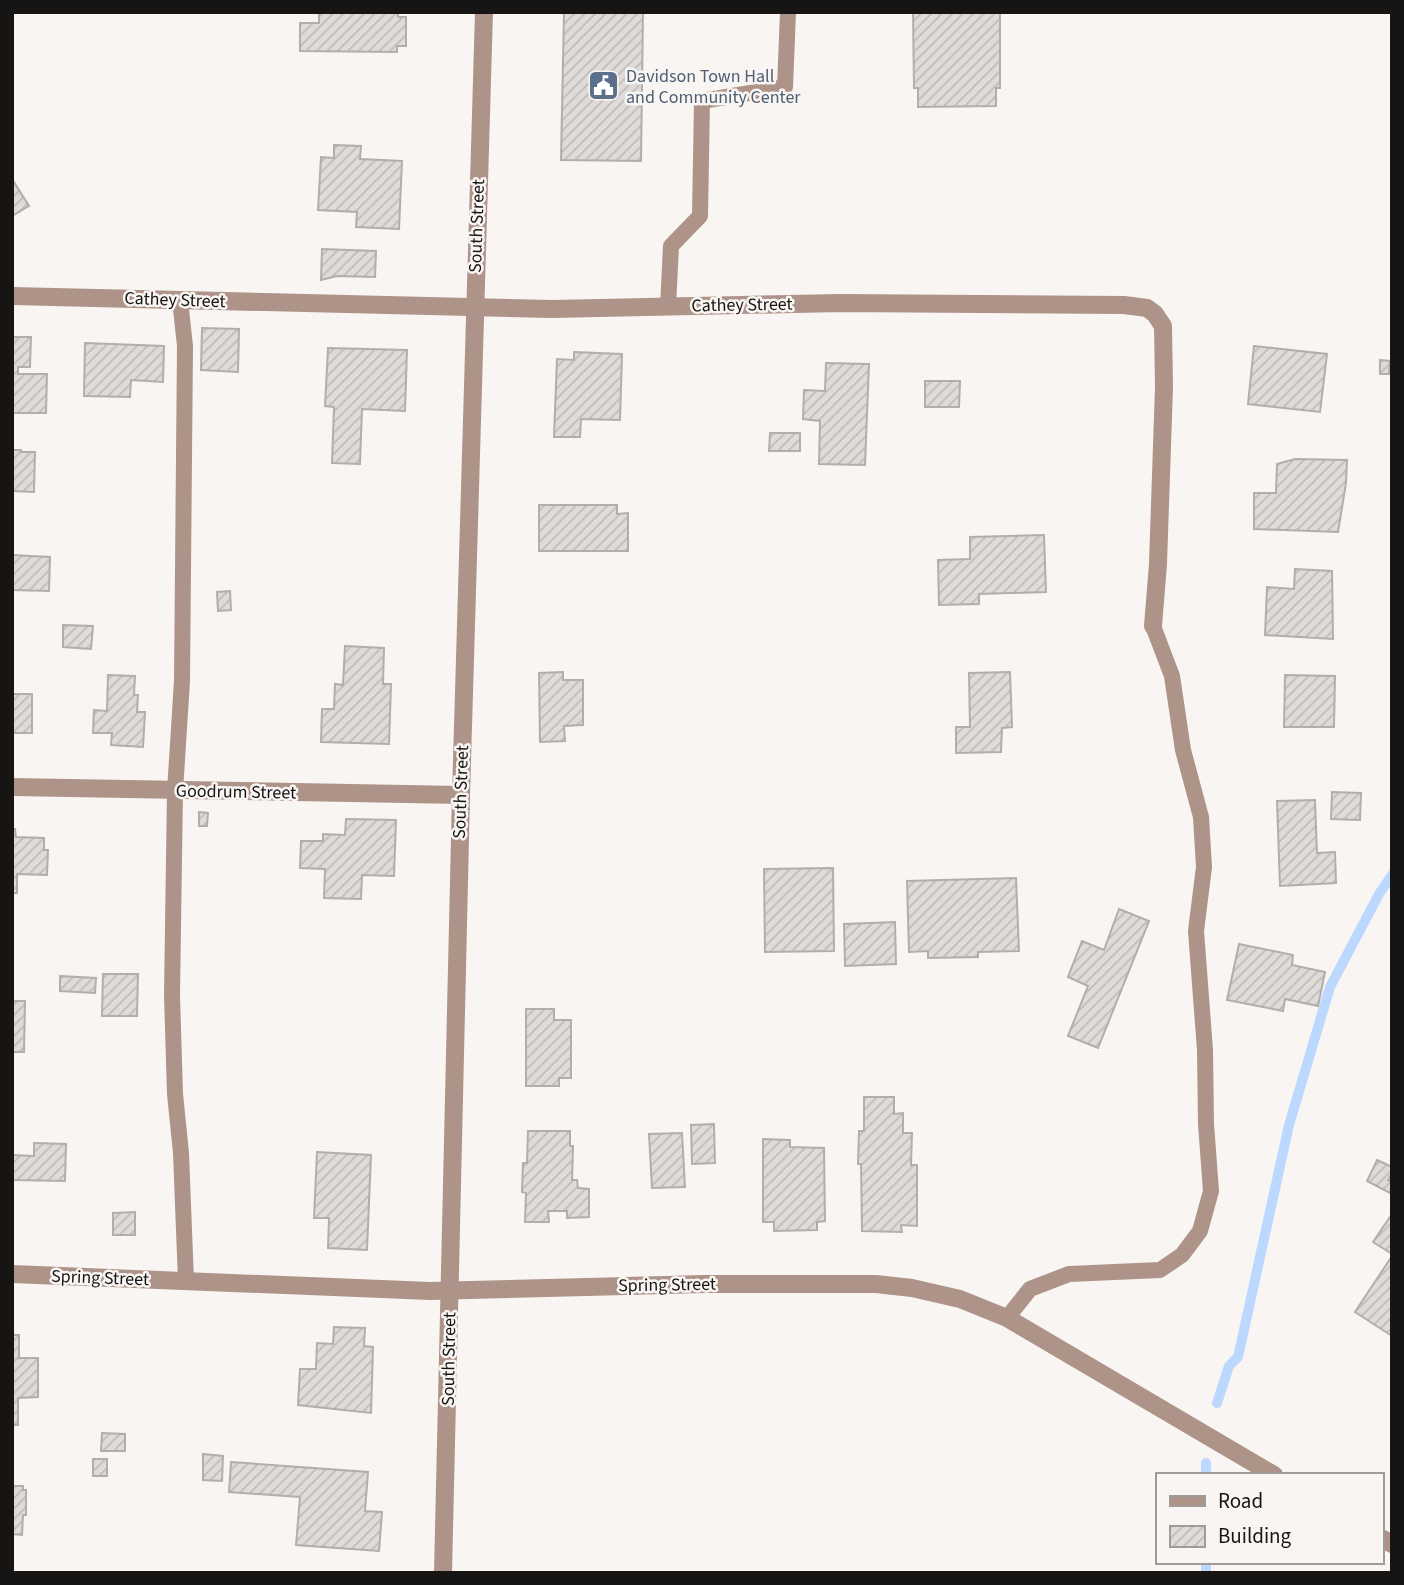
<svg xmlns="http://www.w3.org/2000/svg" width="1404" height="1585" font-family="'Source Sans 3',sans-serif">
<defs>
<pattern id="building-hatch" width="6" height="6" patternUnits="userSpaceOnUse" patternTransform="scale(1.75)"><rect width="6" height="6" fill="#dedbd9"/><path d="M-1 1l2-2M0 6l6-6M5 7l2-2" fill="none" stroke="#bebbb9"/></pattern>
</defs>
<rect width="100%" height="100%" fill="#f8f5f2"/>
<g fill="none" stroke-linecap="round" stroke-linejoin="round">
<g stroke="#bdd8ff" stroke-width="10">
<path d="M1217 1403 1229 1366 1238 1357 1289 1125 1330 987 1379 894 1392 875"/>
<path d="M1206 1463V1475"/>
<path d="M1206 1562V1573"/>
</g>
</g>
<g fill="url(#building-hatch)" stroke="#b1aeac" stroke-width="2">
<path d="M319 12H398V17H406V46H397V52L300 51V23H319Z"/>
<path d="M564 12H643L641 161 561 160Z"/>
<path d="M913 12H1000V88H996V106L918 107V88H914Z"/>
<path d="M334 145 361 146 360 159 402 161 399 229 356 227 357 212 318 210 321 157 334 158Z"/>
<path d="M12 179 29 206 12 216Z"/>
<path d="M322 249 376 251 375 277 337 276 321 280Z"/>
<path d="M202 328 239 329 238 372 201 370Z"/>
<path d="M12 337H31L30 367H18V374H47L46 413H12Z"/>
<path d="M85 343 164 346 163 382 131 380 130 397 84 396Z"/>
<path d="M1254 346 1327 354 1320 412 1248 404Z"/>
<path d="M328 348 407 350 405 411 362 409 360 464 332 463 334 407 325 406Z"/>
<path d="M574 352 622 354 620 420 581 419 580 437H554L557 359 574 360Z"/>
<path d="M1380 360 1390 361 1389 374H1380Z"/>
<path d="M826 363 869 364 865 465 819 464 820 421 803 419 804 390 825 391Z"/>
<path d="M925 381H960L959 407H925Z"/>
<path d="M770 433H800V451H769Z"/>
<path d="M12 450H21V452H35L34 492 12 491Z"/>
<path d="M1295 459 1347 460 1346 483 1338 532 1254 529V493H1276L1277 464Z"/>
<path d="M539 505H617V514L628 513V551H539Z"/>
<path d="M1044 535 1046 592 979 594V604L939 605 938 560 970 559V537Z"/>
<path d="M12 555 50 557 49 591 12 590Z"/>
<path d="M1295 569 1332 571 1333 639 1265 635 1267 587 1294 589Z"/>
<path d="M230 591 231 610 218 611 217 592Z"/>
<path d="M63 625 93 626 91 649 63 647Z"/>
<path d="M345 646 384 648 383 684H391L389 744 321 742 322 709H334L335 684 343 685Z"/>
<path d="M563 672V680H583V725L564 726 565 741 540 742 539 673Z"/>
<path d="M1010 672 1012 727 1002 728 1001 752 956 753V727H970L969 673Z"/>
<path d="M108 675 135 676 134 695H138L137 712H145L143 747 111 745 112 733H93L94 710 107 711Z"/>
<path d="M1285 675 1335 676 1334 727H1284Z"/>
<rect x="12" y="694" width="20" height="39"/>
<path d="M1332 792 1361 793 1360 820 1331 819Z"/>
<path d="M1315 800 1317 853 1335 852 1336 883 1280 886 1277 801Z"/>
<path d="M199 812 208 813 207 826H199Z"/>
<path d="M346 819 396 820 394 876 362 875 361 899 324 898 325 869 300 868 301 841H323V834L345 835Z"/>
<path d="M12 829H15L16 837 44 838V850H48L47 875 17 874V893H12Z"/>
<path d="M833 868 834 951 765 952 764 869Z"/>
<path d="M1016 878 1019 951 978 952V957L928 958V951L909 952 907 881Z"/>
<path d="M1119 909 1149 921 1098 1048 1068 1036 1088 986 1068 977 1082 941 1104 950Z"/>
<path d="M895 922 896 964 845 966 844 924Z"/>
<path d="M1239 944 1293 955 1292 965 1325 972 1318 1006 1285 999 1283 1011 1227 1000Z"/>
<path d="M103 974H138L137 1016H102Z"/>
<path d="M60 976 96 978 95 993 60 991Z"/>
<path d="M12 1001H25L24 1052H12Z"/>
<path d="M526 1009H554V1020H571V1078H559V1086H526Z"/>
<path d="M864 1097H894V1114L903 1113V1133H912L911 1165H917V1226L901 1225 902 1232 862 1231 861 1164H858L859 1131H864Z"/>
<path d="M714 1124 715 1163 692 1164 691 1125Z"/>
<path d="M528 1131H570V1146H573L572 1180H577L578 1188 589 1189V1217L567 1218V1211H548L549 1222H525L526 1193 522 1192 523 1163H527Z"/>
<path d="M682 1133 685 1187 652 1188 649 1134Z"/>
<path d="M763 1139 790 1140V1147L824 1148 825 1221 817 1222V1230L774 1231V1222H763Z"/>
<path d="M34 1143 66 1144 65 1181 13 1180V1155L34 1156Z"/>
<path d="M317 1152 371 1155 367 1250 328 1248 329 1218H314Z"/>
<path d="M1377 1160 1392 1167V1173L1388 1180 1392 1182 1390 1193 1367 1181Z"/>
<path d="M135 1212V1235H113V1213Z"/>
<path d="M1392 1214V1254L1373 1242Z"/>
<path d="M1392 1256V1336L1355 1312Z"/>
<path d="M334 1327 365 1328 364 1346 373 1347 371 1413 298 1405 300 1369H316L317 1343 333 1344Z"/>
<path d="M12 1335H19V1358H38V1397L18 1398V1425H12Z"/>
<path d="M102 1433 125 1434V1451H101Z"/>
<path d="M203 1454 223 1456 222 1481 203 1480Z"/>
<rect x="93" y="1459" width="14" height="17"/>
<path d="M231 1462 368 1472 365 1511 382 1512 379 1551 296 1545 300 1497 229 1492Z"/>
<path d="M12 1486H23V1490H26V1515H23L22 1535 12 1534Z"/>
</g>
<g fill="none" stroke-linecap="round" stroke-linejoin="round">
<g stroke="#ae9389" stroke-width="16">
<path d="M180 300 185 346 182 681 175 791 172 995 175 1094 181 1153 186 1281"/>
<path d="M668 307 671 246 700 216 702 101 785 87 788 12"/>
<path d="M1007 1318 1030 1289 1069 1274 1160 1270 1182 1255 1200 1231 1211 1191 1206 1124 1205 1050 1196 931 1204 867 1201 817 1183 750 1172 676 1153 626"/>
</g>
<g stroke="#ae9389" stroke-width="18">
<path d="M12 296 552 309 840 303 1124 305 1147 308 1155 314 1163 326 1164 387 1158 564 1153 626"/>
<path d="M12 787 461 795"/>
<path d="M12 1274 430 1291 704 1284H876L912 1288 960 1299 1007 1318 1274 1475"/>
<path d="M1381 1538 1392 1544"/>
</g>
<path stroke="#ae9389" stroke-width="18" d="M443 1573 461 795 484 12"/>
</g>
<defs>
<symbol id="civic-square" viewBox="-11 -11 22 22"><rect x="-9" y="-9" width="18" height="18" rx="4" fill="#5c6f8a" stroke="#f8f5f2"/><path d="M-.6-6.5H3V-4.5H.6V-3L4-1V1h2V6H-6V1h2V-1L-.6-3ZM-1.2 2.5V6h2.4V2.5Z" fill="#fff"/></symbol>
</defs>
<g fill-rule="evenodd">
<use href="#civic-square" x="586" y="68" width="35" height="35"/>
</g>
<g text-anchor="middle" dominant-baseline="central" stroke-width="5" stroke-linejoin="round" paint-order="stroke">
<g font-size="18" fill="#4e5e75" stroke="#f8f5f2" text-anchor="start">
<text x="626" y="76">Davidson Town Hall<tspan x="626" dy="21">and Community Center</tspan></text>
</g>
<g font-size="18" fill="#161514" stroke="#f8f5f2">
<text transform="translate(477 226) rotate(-88)">South Street</text>
<text transform="translate(175 300) rotate(2)">Cathey Street</text>
<text transform="translate(742 305) rotate(-1)">Cathey Street</text>
<text transform="translate(236 792) rotate(1)">Goodrum Street</text>
<text transform="translate(461 792) rotate(-88)">South Street</text>
<text transform="translate(100 1278) rotate(2)">Spring Street</text>
<text transform="translate(667 1285) rotate(-1)">Spring Street</text>
<text transform="translate(449 1359) rotate(-89)">South Street</text>
</g>
</g>
<rect width="1404" height="1585" fill="none" stroke="#161514" stroke-width="28"/>
<rect x="1156" y="1473" width="228" height="91" fill="#f8f5f2" stroke="#9e9b99" stroke-width="2"/>
<rect x="1170" y="1496" width="35" height="10" fill="#ae9389" stroke="#9e9b99" stroke-width="2"/>
<text x="1218" y="1508" font-size="21" fill="#161514">Road</text>
<rect x="1170" y="1526" width="35" height="21" fill="url(#building-hatch)" stroke="#9e9b99" stroke-width="2"/>
<text x="1218" y="1543" font-size="21" fill="#161514">Building</text>
</svg>
